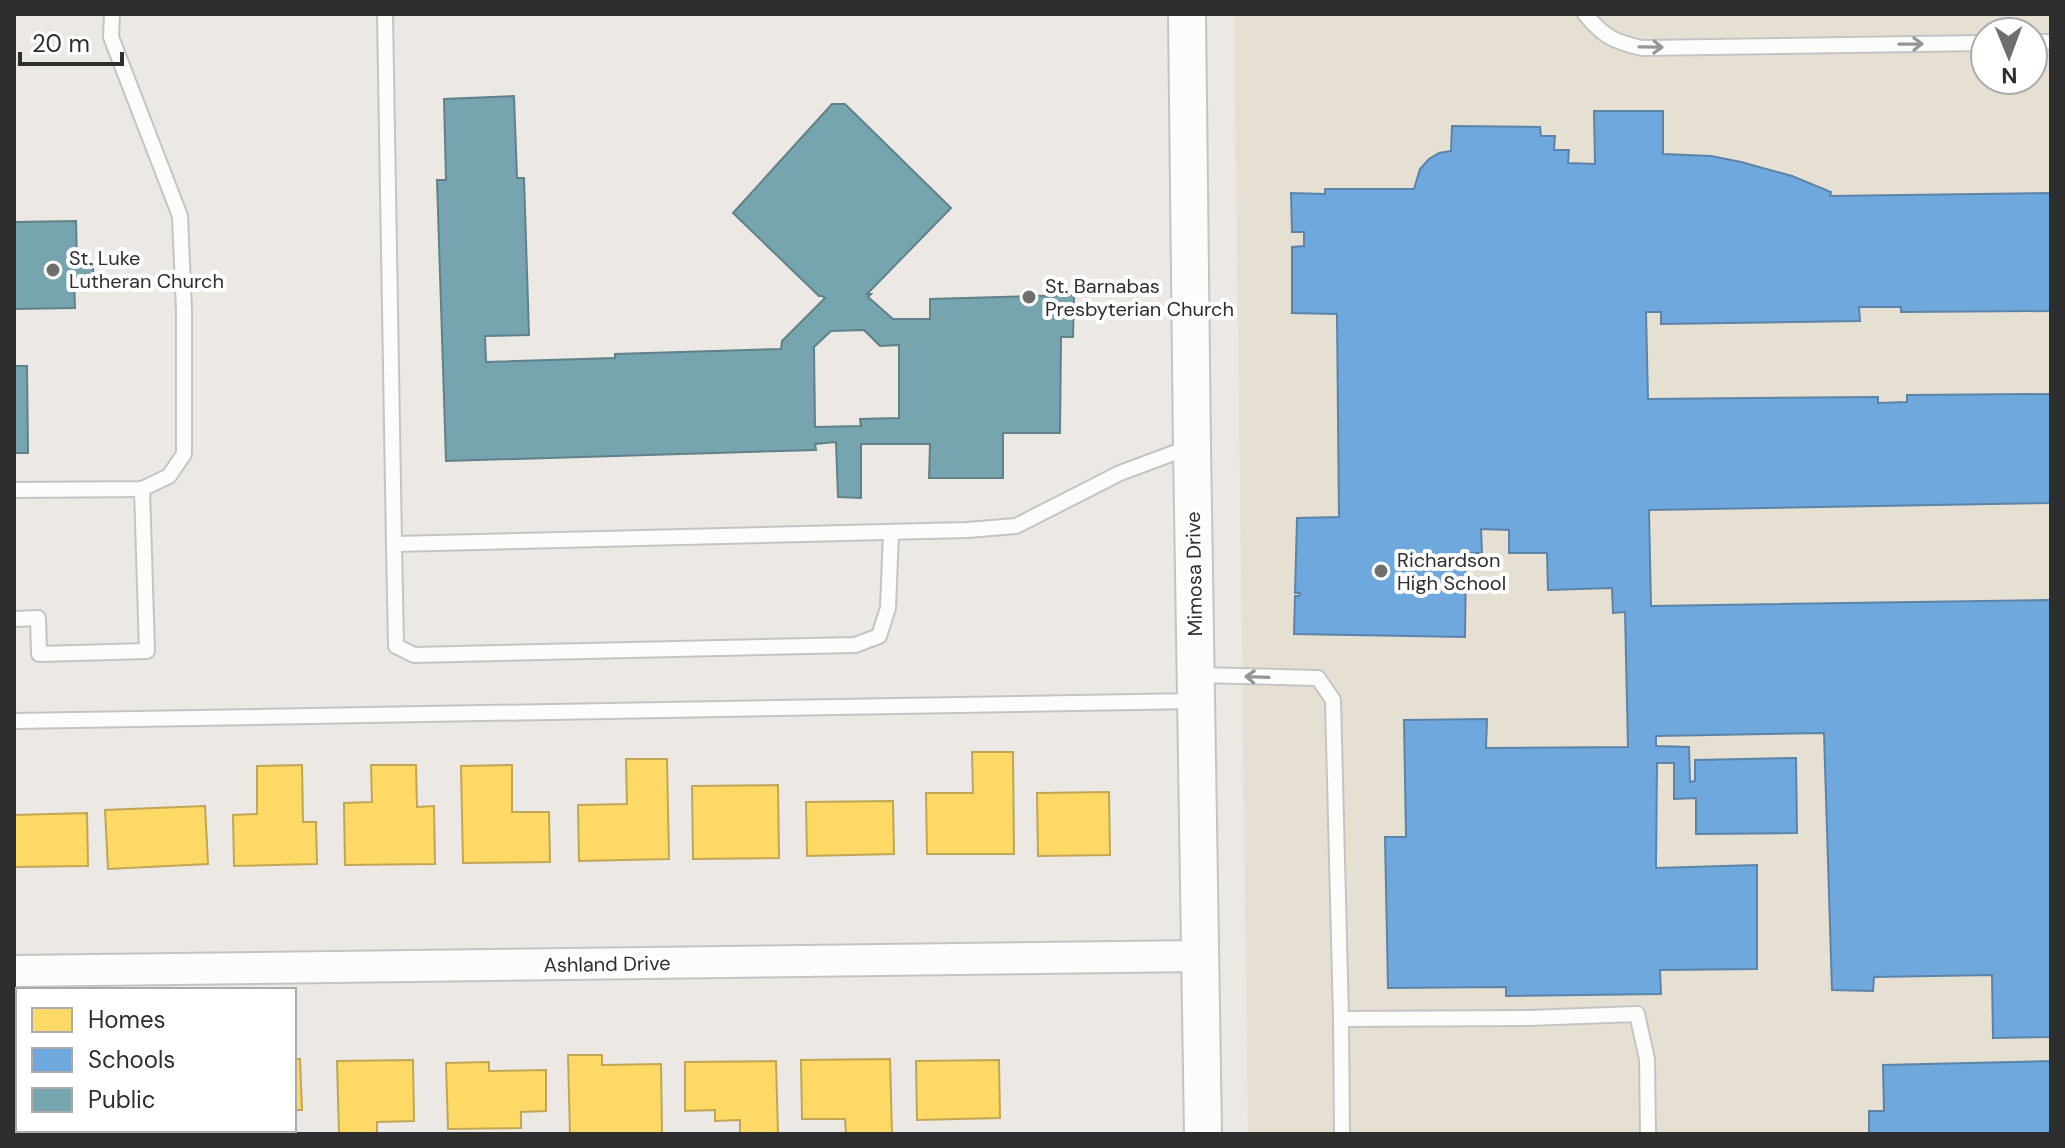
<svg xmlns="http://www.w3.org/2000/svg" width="2065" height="1148" font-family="'DM Sans',sans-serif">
<rect width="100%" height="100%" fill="#ece8e4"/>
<path fill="#e6e0d3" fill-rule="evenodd" d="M1234 14H2051V1134H1248ZM1985 32H2033V80H1985Z"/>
<g fill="#ffd966" stroke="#c0a655" stroke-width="2">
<path d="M972 752H1013L1014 854H927L926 793H973Z"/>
<path d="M626 759H667L669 859 579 861 578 805 627 804Z"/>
<path d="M302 765 303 822H316L317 864 234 866 233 815 257 814V766Z"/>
<path d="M371 765H416L417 807 434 806 435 864 345 865 344 803 372 802Z"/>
<path d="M512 765V812H549L550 862 463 863 461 766Z"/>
<path d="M778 785 779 858 693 859 692 786Z"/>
<path d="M1109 792 1110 855 1038 856 1037 793Z"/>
<path d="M893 801 894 854 807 856 806 802Z"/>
<path d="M205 806 208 864 108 869 105 810Z"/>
<path d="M87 813 88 866 14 867V815Z"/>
<path d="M568 1055H602V1065L661 1064 662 1133 570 1134Z"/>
<path d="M294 1059H300L302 1110H294Z"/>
<path d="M890 1059 892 1134H846L845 1119H802L801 1060Z"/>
<path d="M413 1060 414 1121 377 1122V1134H339L337 1061Z"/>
<path d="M999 1060 1000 1118 917 1120 916 1061Z"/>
<path d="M776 1061 778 1134H740V1120L715 1121V1110L685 1111V1062Z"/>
<path d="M489 1062V1071L546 1070V1111L521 1112V1128L448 1129 446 1063Z"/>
<path d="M14 1068H18V1130H68V1134H14Z"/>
<rect x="94" y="1130" width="100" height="4"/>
<rect x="216" y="1130" width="67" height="4"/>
</g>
<g fill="#6fa8dc" stroke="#5c83a8" stroke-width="2">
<path d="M1594 111H1663V154L1711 156 1741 162 1792 176 1831 192 1830 196 2051 193V311L1901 312V307H1859L1860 321 1661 324V312H1646L1648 399 1878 397V403L1907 402V395L2051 394V503L1649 510 1651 606 2051 600V1037L1993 1038 1992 975 1874 977 1873 991 1832 990 1824 733 1656 736V746L1689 747 1690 782 1695 781V760L1796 758 1797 833 1696 834V798L1674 799V763H1657L1656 868 1757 865V969L1660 970 1661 994 1506 996V987L1388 988 1385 837H1406L1404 720 1487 719 1486 748 1628 747 1625 612 1613 613 1612 588 1548 590 1547 553H1509V530L1481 529 1482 553H1466L1465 637 1294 634 1295 596H1299L1300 593H1295L1297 518 1339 517 1337 314 1292 313V247L1304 246V232H1292L1291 193 1325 194V189H1414L1420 169 1429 159 1439 153 1451 151 1452 126 1540 127 1541 136H1555L1554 150H1569L1568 163 1595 164Z"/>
<path d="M2051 1061V1134H1869V1111H1884L1883 1065Z"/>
</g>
<g fill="#76a5af" stroke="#608188" stroke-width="2" fill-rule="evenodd">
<path d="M514 96 517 178H524L529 335 485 336 486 362 615 358V354L781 349 782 341 825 298 822 296H819L733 213 832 104H845L951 208 867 294H871L868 297 893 319H930V299L1074 295 1073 337H1061L1060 433H1003V478H929L930 444H861V498L838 497 836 442 815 444 816 450 446 461 437 180H446L444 99ZM864 330 880 346 899 345V418L860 419 861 426 815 427 814 347 831 331Z"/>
<path d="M76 221 77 264H93V277H74L75 308 14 309V222Z"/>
<path d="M14 366H27L28 453H14Z"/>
</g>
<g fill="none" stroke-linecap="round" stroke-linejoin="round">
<defs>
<g id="service">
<path d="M385 14 394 544 967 530 1016 526 1120 473 1190 447"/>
<path d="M1585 14C1603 36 1614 42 1642 48L1985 43"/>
<path d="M2033 42H2051"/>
<path d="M14 490 142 489 169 476 184 454V311L180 216 111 37 112 14"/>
<path d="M394 544 396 646 414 655 855 645 879 636 888 608 891 532"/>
<path d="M14 619 38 618 39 654 147 651 142 489"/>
<path d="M1196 675 1318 678 1333 700 1341 1019 1342 1134"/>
<path d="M14 721 1196 701"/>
<path d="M1341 1019 1528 1018 1637 1014 1647 1059 1648 1134"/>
</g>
<path id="minor" d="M14 971 1200 956"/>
<path id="tertiary" d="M1187 14 1192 447 1203 1134"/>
</defs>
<use href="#service" stroke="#c5c4c5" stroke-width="18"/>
<use href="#minor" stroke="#c5c4c5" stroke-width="34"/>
<use href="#tertiary" stroke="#c5c4c5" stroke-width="40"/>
<use href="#service" stroke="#fcfcfb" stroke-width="14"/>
<use href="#minor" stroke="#fcfcfb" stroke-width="30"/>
<use href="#tertiary" stroke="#fcfcfb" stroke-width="36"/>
</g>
<defs><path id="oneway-shaft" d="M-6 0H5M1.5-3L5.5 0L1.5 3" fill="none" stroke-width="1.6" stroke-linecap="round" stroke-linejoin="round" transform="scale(2)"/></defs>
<g stroke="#959594">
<use href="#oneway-shaft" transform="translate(1911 44) rotate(-1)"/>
<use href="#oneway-shaft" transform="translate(1651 47) rotate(1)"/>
<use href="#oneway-shaft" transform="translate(1257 677) rotate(-178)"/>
</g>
<g fill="#706f6e" stroke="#fff" stroke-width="3">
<circle cx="53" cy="270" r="8"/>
<circle cx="1029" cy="297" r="8"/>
<circle cx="1381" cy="571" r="8"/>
</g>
<g text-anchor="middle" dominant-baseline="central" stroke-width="8" stroke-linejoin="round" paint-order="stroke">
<g font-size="20" fill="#2e2e2e" stroke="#fff" text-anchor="start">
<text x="69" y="258">St. Luke<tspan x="69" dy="23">Lutheran Church</tspan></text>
<text x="1045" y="286">St. Barnabas<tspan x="1045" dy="23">Presbyterian Church</tspan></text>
<text x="1397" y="560">Richardson<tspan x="1397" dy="23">High School</tspan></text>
</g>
<g font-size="20" fill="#2e2e2e" stroke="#fff">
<text transform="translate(1194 574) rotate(-91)">Mimosa Drive</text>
<text transform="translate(607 964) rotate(-1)">Ashland Drive</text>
</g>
</g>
<rect width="2065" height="1148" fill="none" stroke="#2e2e2e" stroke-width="32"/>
<rect x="16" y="988" width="280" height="144" fill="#ffffff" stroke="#ababab" stroke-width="2"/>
<rect x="32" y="1008" width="40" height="24" fill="#ffd966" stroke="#ababab" stroke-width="2"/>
<text x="88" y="1028" font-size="24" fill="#2e2e2e">Homes</text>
<rect x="32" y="1048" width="40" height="24" fill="#6fa8dc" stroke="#ababab" stroke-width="2"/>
<text x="88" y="1068" font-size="24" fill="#2e2e2e">Schools</text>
<rect x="32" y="1088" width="40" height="24" fill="#76a5af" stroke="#ababab" stroke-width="2"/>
<text x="88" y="1108" font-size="24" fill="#2e2e2e">Public</text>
<g transform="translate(2009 56) rotate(179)"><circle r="38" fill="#ffffff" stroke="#ababab" stroke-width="2"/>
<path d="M0-6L14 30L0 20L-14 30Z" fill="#706f6e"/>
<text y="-12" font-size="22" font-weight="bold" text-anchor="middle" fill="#2e2e2e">N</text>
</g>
<path d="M20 52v12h102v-12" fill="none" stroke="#2e2e2e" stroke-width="4"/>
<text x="32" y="52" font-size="24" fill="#2e2e2e" stroke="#ffffff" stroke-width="6" paint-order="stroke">20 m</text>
</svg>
